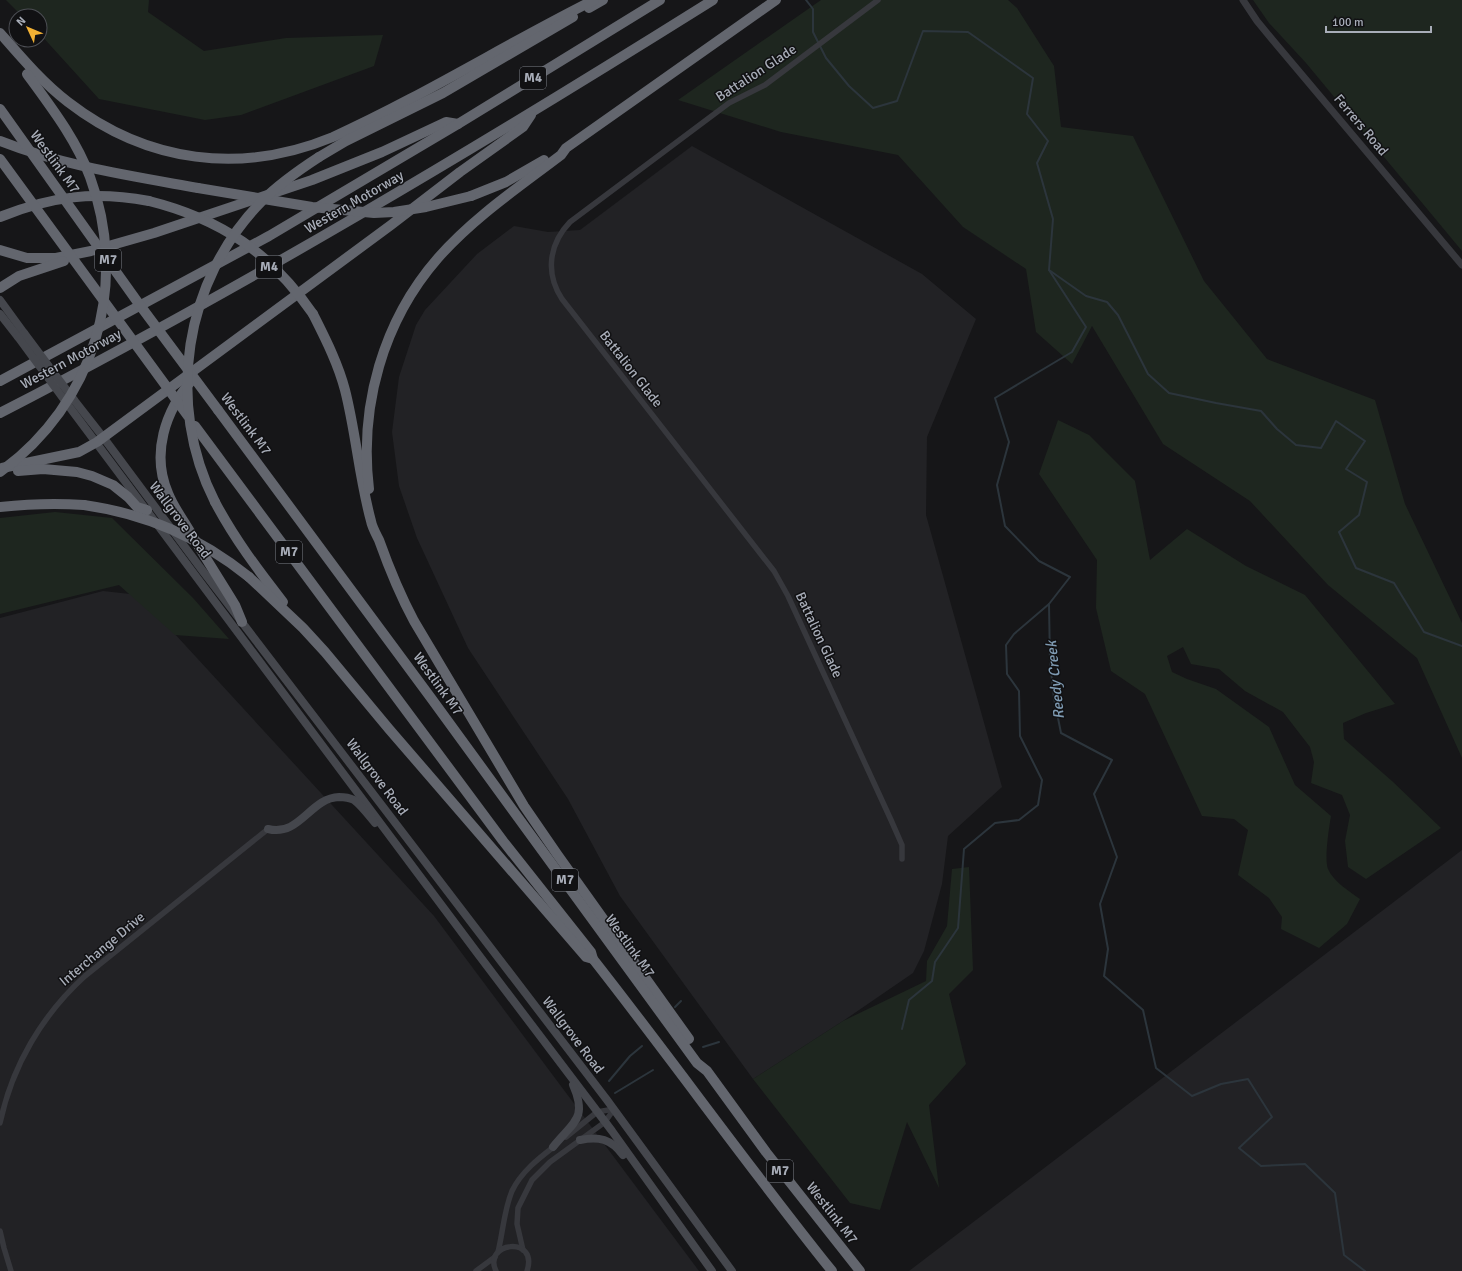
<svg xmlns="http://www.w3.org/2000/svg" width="1462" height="1271" font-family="Signika,sans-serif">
<rect width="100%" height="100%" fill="#161618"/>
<g fill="#222225">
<path d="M692 146 922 274 976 319 927 437 926 515 1002 787 948 836 942 884 924 951 913 973 843 1021 753 1079 620 896 568 799 468 648 417 538 399 486 392 432 399 377 416 325 425 310 477 254 514 226 548 232 580 230Z"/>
<path d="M103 591 139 595 434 916 699 1271H0V618Z"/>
<path d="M1462 850V1271H909Z"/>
</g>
<g fill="#1e261f">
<path d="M6 0H149L148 12 204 51 286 38 383 35 374 66 241 115 205 120 99 99 40 34V16H22Z"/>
<path d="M821 0H1008L1017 8 1054 66 1061 127 1133 136 1204 281 1267 359 1375 400 1405 504 1462 623V758L1417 658 1328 585 1250 501 1163 444 1092 326 1072 364 1036 332 1026 269 963 227 898 155 781 132 678 100Z"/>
<path d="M1253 0H1462V251L1306 63 1269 23Z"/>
<path d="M1058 420 1089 435 1135 481 1150 560 1187 529 1246 566 1305 595 1395 704 1366 713 1343 723 1344 739 1392 781 1441 828 1366 879 1348 867 1345 841 1350 815 1342 795 1311 783 1314 762 1310 747 1283 712 1245 691 1219 669 1191 664 1183 647 1167 656 1172 672 1187 679 1216 689 1269 727 1295 785 1331 816C1329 828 1324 859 1328 869 1333 881 1350 892 1360 899L1347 924 1319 948 1281 929 1282 917 1269 898 1238 875 1248 830 1234 819 1202 816 1145 694 1111 671 1096 608 1097 560 1039 474Z"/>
<path d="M55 512 112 518 193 598 229 639 175 635 119 585 0 614V518Z"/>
<path d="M969 867 973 970 949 994 966 1064 929 1105 939 1188 907 1122 880 1210 850 1203 753 1079 843 1021 926 981 927 961 947 926 952 869Z"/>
</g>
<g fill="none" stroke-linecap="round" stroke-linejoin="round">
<g stroke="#2c353c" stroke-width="2">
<path d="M806 0 813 9V32L826 58 849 86 873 108 897 101 923 31 968 32 1033 78 1027 114 1048 141 1037 163 1053 219 1049 270 1086 296 1107 302 1118 315 1148 374 1169 393 1216 403 1261 411 1277 429 1296 445 1321 448 1336 421 1365 441 1346 469 1367 482 1359 515 1339 532 1356 568 1394 583 1424 632 1462 646"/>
<path d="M1049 270 1086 327 1072 352 995 398 1009 442 997 485 1005 526 1039 561 1070 577 1049 604 1050 662 1054 698 1061 733 1112 760 1094 794 1117 857 1100 904 1108 949 1104 976 1143 1010 1156 1068 1192 1096 1221 1084 1248 1079 1272 1117 1239 1148 1261 1166 1305 1164 1335 1193 1344 1255 1365 1271"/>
<path d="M675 1007 681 1001"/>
<path d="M902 1029 909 1000 932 981 935 962 958 928 964 849 995 823 1019 820 1038 805 1042 780 1020 736 1019 691 1007 674 1006 645 1014 634 1049 604"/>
<path d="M703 1047 719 1042"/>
<path d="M609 1081 630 1056 642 1046"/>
<path d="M615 1093 653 1070"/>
</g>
<g stroke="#37383d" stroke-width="5.5">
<path d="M878 0 765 85 729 103 570 222C549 244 545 273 562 299L774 571 788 596 891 820 902 845V859"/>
<path d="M0 1123C12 1066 42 1015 85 976L268 829"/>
<path d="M566 1137 597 1112 614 1109"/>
<path d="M0 1231 4 1248 11 1271"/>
<path d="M523 1250 517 1224 518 1208 532 1180 550 1162 605 1122 614 1109"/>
<path d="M498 1252C503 1232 504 1210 512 1191 521 1172 539 1158 555 1146"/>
<path d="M476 1271 495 1257"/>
<path d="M496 1271C482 1242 539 1235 527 1271"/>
</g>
<path stroke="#37383d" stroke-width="7" d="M1243 0 1257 21 1276 44 1462 265"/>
<g stroke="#45474d" stroke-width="8">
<path d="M0 300 24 333"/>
<path d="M0 314 18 337"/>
<path d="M74 400 103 437 202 570 607 1100 732 1271"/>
<path d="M68 405 478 954 612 1131 712 1271"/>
<path d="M268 829C300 837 310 798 339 797 344 797 350 798 354 800 361 805 370 817 375 823"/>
<path d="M580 1140C599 1136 611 1139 623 1155"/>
<path d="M553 1147C573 1122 588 1119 573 1085"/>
</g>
<g stroke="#63666e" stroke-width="10">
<path d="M589 8 603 0"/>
<path d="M0 33C21 57 42 82 68 102 147 163 241 175 333 137 423 96 506 44 594 0"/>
<path d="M0 141C63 166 131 176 198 188"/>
<path d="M319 157 346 141 443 93 573 17"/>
<path d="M471 196 506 182 544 160"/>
<path d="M0 217C52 196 94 191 149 201"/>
<path d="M0 250 27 258H56L91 251 154 233 312 180 382 152 446 122 458 124"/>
<path d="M0 288 19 276 64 261"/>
<path d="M313 314C325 338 338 363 345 390 356 433 359 477 371 521 372 527 376 534 379 540 389 568 400 595 414 621L524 806 557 854 689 1039"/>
<path d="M192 380C165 411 151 454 168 493 174 508 184 521 192 535 206 559 221 582 235 605L242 622"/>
<path d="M0 381 269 236 458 124 660 0"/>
<path d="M218 410 431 698 697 1063 707 1071 766 1152 860 1271"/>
<path d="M0 413C244 287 480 146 713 0"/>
<path d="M195 426 503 841 591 952 593 959C674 1062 750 1169 832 1271"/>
<path d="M2 468 79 452 97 442 391 225 460 172 523 127 531 115"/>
<path d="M18 471 43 469 77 472 92 476 113 485 128 497 137 507 147 510"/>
<path d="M369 489C359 406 383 321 438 258 473 218 519 187 561 155L566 148 776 0"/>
<path d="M215 502C234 538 258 570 283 602"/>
<path d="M0 507C28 504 55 503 84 505"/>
<path d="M249 577 303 628 325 652 389 729 586 957 593 959"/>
</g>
<g stroke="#45474d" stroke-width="8">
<path d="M24 333 74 400"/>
<path d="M18 337 68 405"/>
</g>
<g stroke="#63666e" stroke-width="10">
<path d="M0 109 139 304 218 410"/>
<path d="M0 159 188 416"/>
<path d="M198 188 312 207 374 213 394 212 426 207 471 196"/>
<path d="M149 201C221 219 271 253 313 314"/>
<path d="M0 472C94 404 130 286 90 177 76 139 51 107 27 74"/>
<path d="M215 502C165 404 184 280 262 201 279 184 299 170 319 157"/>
<path d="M84 505C147 514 199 537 249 577"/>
</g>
</g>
<g text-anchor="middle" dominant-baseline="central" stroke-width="3" stroke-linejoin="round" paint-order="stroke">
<g fill="#111113" stroke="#7b7e86" stroke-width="1">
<rect x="520" y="67" width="26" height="22" rx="3"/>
<rect x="95" y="249" width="26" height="22" rx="3"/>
<rect x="256" y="256" width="26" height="22" rx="3"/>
<rect x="276" y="541" width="26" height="22" rx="3"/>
<rect x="552" y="869" width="26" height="22" rx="3"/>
<rect x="767" y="1160" width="26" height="22" rx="3"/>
</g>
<g font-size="13" font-weight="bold" fill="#a8adb8">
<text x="533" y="78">M4</text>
<text x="108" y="260">M7</text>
<text x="269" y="267">M4</text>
<text x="289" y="552">M7</text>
<text x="565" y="880">M7</text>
<text x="780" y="1171">M7</text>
</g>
<g font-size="14" fill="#a8adb8" stroke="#111113">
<text transform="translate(756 73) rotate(-33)">Battalion Glade</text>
<text transform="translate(1361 125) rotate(50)">Ferrers Road</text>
<text transform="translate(55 162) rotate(54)">Westlink M7</text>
<text transform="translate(354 202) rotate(-30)">Western Motorway</text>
<text transform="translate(71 359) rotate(-28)">Western Motorway</text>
<text transform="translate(631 369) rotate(52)">Battalion Glade</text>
<text transform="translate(246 424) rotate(53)">Westlink M7</text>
<text transform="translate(180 520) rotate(53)">Wallgrove Road</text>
<text transform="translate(819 635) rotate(65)">Battalion Glade</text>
<text transform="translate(438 684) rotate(54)">Westlink M7</text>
<text transform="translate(377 777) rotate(53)">Wallgrove Road</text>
<text transform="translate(630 946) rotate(54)">Westlink M7</text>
<text transform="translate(102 949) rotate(-40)">Interchange Drive</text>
<text transform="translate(573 1035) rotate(53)">Wallgrove Road</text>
<text transform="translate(832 1213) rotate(52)">Westlink M7</text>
</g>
<g font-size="15" font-style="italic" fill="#7f9bb3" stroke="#111113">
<text transform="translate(1055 680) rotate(-96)">Reedy Creek</text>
</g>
</g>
<g transform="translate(28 28) rotate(314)"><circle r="19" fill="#111113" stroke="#4d4f55"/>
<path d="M0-3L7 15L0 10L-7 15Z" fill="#f2b134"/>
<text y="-6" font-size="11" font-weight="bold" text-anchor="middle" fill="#a8adb8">N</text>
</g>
<path d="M1326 26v6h105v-6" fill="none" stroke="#a8adb8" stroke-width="2"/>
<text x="1332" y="26" font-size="12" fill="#a8adb8" stroke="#111113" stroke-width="3" paint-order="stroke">100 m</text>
</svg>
